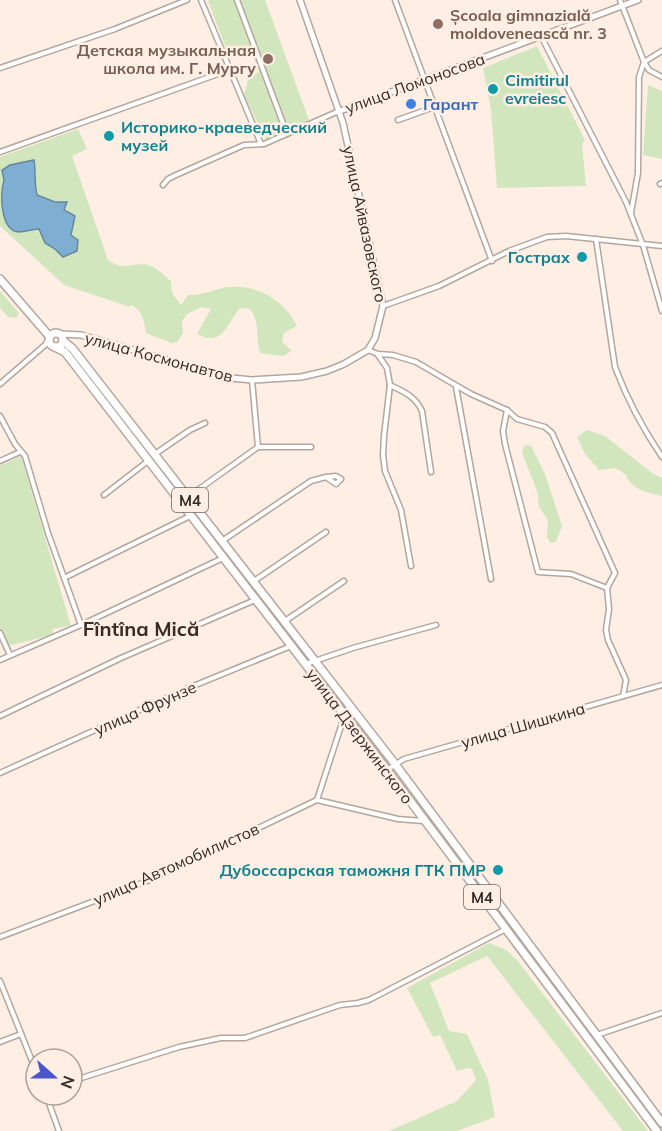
<svg xmlns="http://www.w3.org/2000/svg" width="662" height="1131" font-family="Mulish,sans-serif">
<rect width="100%" height="100%" fill="#feeee4"/>
<g fill="#d2e6be">
<path d="M211 0H265L309 120 289 131 266 140 244 95 249 76 259 72 253 55 244 57 226 48 208 1Z"/>
<path d="M537 46 585 140 582 144 586 186 497 188 491 110 483 68Z"/>
<path d="M648 85 662 91V159L643 155Z"/>
<path d="M78 129 87 149 72 156 108 260C126 273 135 260 151 266 158 269 165 276 171 281L172 293 181 305 188 295C203 296 215 288 230 287 259 285 284 300 297 326L284 333 282 342 292 351 283 356 260 353C255 335 261 325 250 309L240 308C226 324 223 348 197 334L211 309 202 307 187 314 182 321 183 333 177 342 172 343 146 333C144 322 143 310 131 305L130 307 64 285 0 226V157Z"/>
<path d="M0 291 19 313 16 318 8 317 0 308Z"/>
<path d="M587 430 605 436 652 473 662 478V496C649 493 630 489 626 475L616 468 599 470 585 454 577 437Z"/>
<path d="M525 445 531 446 545 474 562 526 556 542 550 543 547 537 548 520 539 507 537 491 522 453Z"/>
<path d="M21 456 71 626 52 629 53 633 48 636 8 646 0 628V466Z"/>
<path d="M489 943 505 949 517 960 648 1131H623L487 956 430 983 449 1031 467 1034 488 1080 495 1117 457 1131H389L457 1101 476 1080 472 1069 469 1068 457 1071 440 1035 433 1037 407 988Z"/>
</g>
<path fill="#7eafd3" stroke="#67879f" stroke-width="1.5" d="M34 160C36 172 34 183 37 195L55 202H67L64 210 75 216 71 235 78 240 77 251 63 257 55 249 45 243 39 229C32 229 25 232 19 232 0 231 0 194 4 180L2 170 10 165Z"/>
<g fill="none" stroke-linecap="round" stroke-linejoin="round">
<defs>
<g id="minor">
<path d="M201 0 261 144"/>
<path d="M237 0 287 134"/>
<path d="M395 0 492 261"/>
<path d="M620 0 644 62 649 70 662 77"/>
<path d="M541 36 626 202 643 245 662 311"/>
<path d="M644 62 662 51"/>
<path d="M0 68 115 29 187 0"/>
<path d="M398 120 434 107"/>
<path d="M0 152 229 70"/>
<path d="M660 184 662 183"/>
<path d="M163 185 168 179 176 175 244 145 264 144 339 111"/>
<path d="M631 213 638 173 639 77 644 62"/>
<path d="M596 239 615 367C627 399 643 429 662 457"/>
<path d="M383 306 439 286 509 251 547 237 566 236 662 246"/>
<path d="M368 350 378 354 393 355 416 362 471 394 507 410 517 419 545 427 552 433 615 573 607 588 609 609 606 630 608 640 626 680 623 696"/>
<path d="M378 355 387 368 390 385 384 436 383 455 385 471 401 510 411 566"/>
<path d="M0 384 45 345 50 337"/>
<path d="M390 385C404 392 415 396 422 411L431 472"/>
<path d="M456 387 491 579"/>
<path d="M507 410 503 431 505 444 538 572 571 574 607 588"/>
<path d="M0 416 15 444 25 456 48 533 81 625"/>
<path d="M258 447H311"/>
<path d="M155 454 190 430 205 423"/>
<path d="M0 461 20 452"/>
<path d="M104 495 148 461"/>
<path d="M188 497 258 447 252 380"/>
<path d="M222 541 311 481 326 477 336 484 341 479 336 476 326 477"/>
<path d="M64 578 190 516"/>
<path d="M254 581 326 532"/>
<path d="M285 621 344 581"/>
<path d="M0 633 10 655"/>
<path d="M0 660 81 625 223 558"/>
<path d="M306 664 353 648 436 625"/>
<path d="M0 716 121 658 255 600"/>
<path d="M344 717 317 800 398 819 423 821"/>
<path d="M387 770 404 759 662 685"/>
<path d="M0 773 186 689 291 646"/>
<path d="M0 937 147 881 317 800"/>
<path d="M0 981 36 1071"/>
<path d="M597 1035 662 1013"/>
<path d="M0 1042 21 1034"/>
<path d="M72 1081 179 1047 221 1038H245L340 1005 358 1003 369 1000 506 929"/>
<path d="M46 1095 59 1131"/>
</g>
<g id="tertiary">
<path d="M340 111 638 0"/>
<path d="M61 334 81 335 231 378 252 380 301 377 327 371 344 364 368 350 375 338 383 306 343 123 300 0"/>
</g>
<g id="trunk">
<path d="M0 279 50 337"/>
<circle cx="56" cy="340" r="7"/>
<path d="M63 341 72 348 395 764 662 1123"/>
<path d="M55 347 65 352 387 770 657 1131"/>
</g>
</defs>
<use href="#minor" stroke="#b4a69d" stroke-width="7"/>
<use href="#tertiary" stroke="#b4a69d" stroke-width="8"/>
<use href="#trunk" stroke="#b4a69d" stroke-width="10"/>
<use href="#minor" stroke="#fff" stroke-width="4"/>
<use href="#tertiary" stroke="#fff" stroke-width="5"/>
<use href="#trunk" stroke="#fff" stroke-width="7"/>
</g>
<g fill="#8d6e63" stroke="#feeee4" stroke-width="2">
<circle cx="438" cy="24" r="6"/>
<circle cx="268" cy="59" r="6"/>
</g>
<g fill="#0f9aa8" stroke="#feeee4" stroke-width="2">
<circle cx="493" cy="89" r="6"/>
<circle cx="109" cy="136" r="6"/>
<circle cx="582" cy="257" r="6"/>
<circle cx="498" cy="870" r="6"/>
</g>
<circle fill="#3f7fe0" stroke="#feeee4" stroke-width="2" cx="411" cy="104" r="6"/>
<g text-anchor="middle" dominant-baseline="central" stroke-width="5" stroke-linejoin="round" paint-order="stroke">
<g fill="#feeee4" stroke="#6e6660" stroke-width="1.5">
<rect x="172" y="488" width="36" height="24" rx="4.5"/>
<rect x="464" y="885" width="36" height="24" rx="4.5"/>
</g>
<g font-size="15" font-weight="bold" fill="#312b27">
<text x="190" y="500">M4</text>
<text x="482" y="897">M4</text>
</g>
<g font-size="16" font-weight="bold" fill="#785e54" stroke="#feeee4" text-anchor="start">
<text x="450" y="15">Școala gimnazială<tspan x="450" dy="18">moldovenească nr. 3</tspan></text>
<text x="256" y="50" text-anchor="end">Детская музыкальная<tspan x="256" dy="18">школа им. Г. Мургу</tspan></text>
</g>
<g font-size="16" font-weight="bold" fill="#0d838f" stroke="#feeee4" text-anchor="start">
<text x="505" y="80">Cimitirul<tspan x="505" dy="18">evreiesc</tspan></text>
<text x="121" y="127">Историко-краеведческий<tspan x="121" dy="18">музей</tspan></text>
<text x="570" y="257" text-anchor="end">Гострах</text>
<text x="486" y="870" text-anchor="end">Дубоссарская таможня ГТК ПМР</text>
</g>
<g font-size="16" fill="#312b27" stroke="#feeee4">
<text transform="translate(415 83) rotate(-20)">улица Ломоносова</text>
<text transform="translate(365 224) rotate(78)">улица Айвазовского</text>
<text transform="translate(159 357) rotate(15)">улица Космонавтов</text>
<text transform="translate(145 708) rotate(-24)">улица Фрунзе</text>
<text transform="translate(523 725) rotate(-16)">улица Шишкина</text>
<text transform="translate(360 736) rotate(53)">улица Дзержинского</text>
<text transform="translate(176 864) rotate(-24)">улица Автомобилистов</text>
</g>
<g font-size="16" font-weight="bold" fill="#366cbe" stroke="#feeee4" text-anchor="start">
<text x="423" y="104">Гарант</text>
</g>
<g font-size="20" font-weight="bold" fill="#382d25" stroke="#feeee4">
<text x="141" y="628">Fîntîna Mică</text>
</g>
</g>
<g transform="translate(54 1077) rotate(111)"><circle r="28" fill="#feeee4" stroke="#aca098" stroke-width="1.5"/>
<path d="M0-4.5L10 22L0 15L-10 22Z" fill="#4c55cb"/>
<text y="-9" font-size="16" font-weight="bold" text-anchor="middle" fill="#312b27">N</text>
</g>
</svg>
